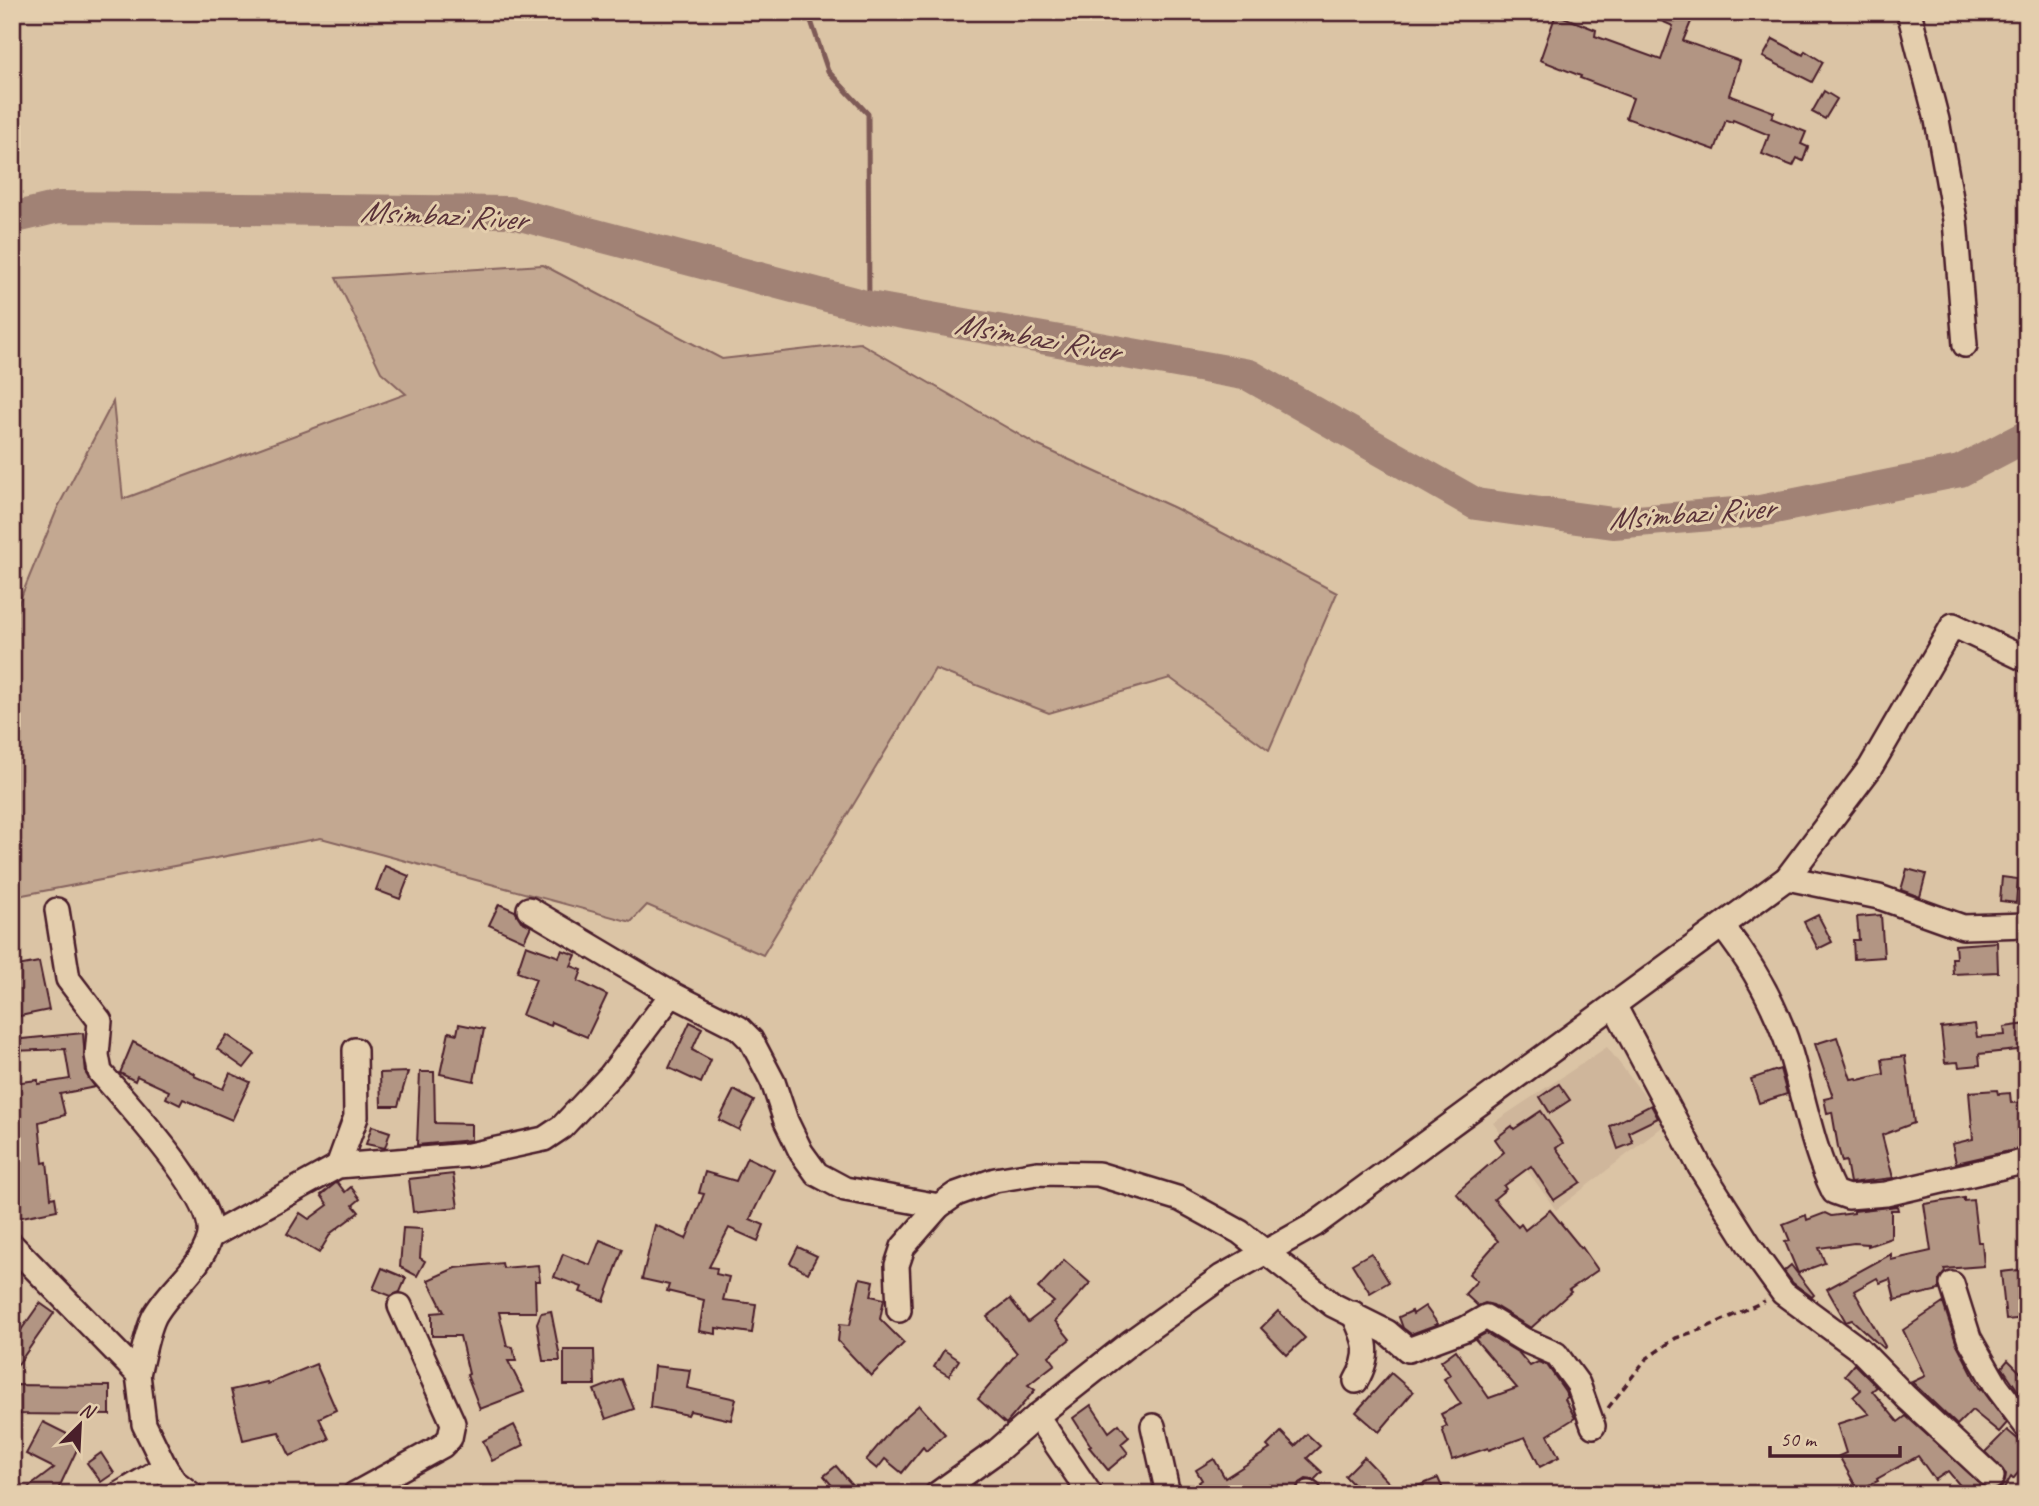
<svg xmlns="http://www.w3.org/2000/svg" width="2039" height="1506" font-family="Caveat,sans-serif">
<rect width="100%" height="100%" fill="#dbc4a5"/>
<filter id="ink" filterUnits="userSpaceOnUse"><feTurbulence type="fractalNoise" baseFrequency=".0143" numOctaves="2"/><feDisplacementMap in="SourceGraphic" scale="14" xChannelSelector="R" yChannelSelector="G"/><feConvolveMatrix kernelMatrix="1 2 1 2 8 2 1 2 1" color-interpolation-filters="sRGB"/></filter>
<g filter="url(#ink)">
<path fill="#cfb69b" d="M1607 1047 1666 1124 1556 1210 1493 1123Z"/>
<path fill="#c3a891" stroke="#86645e" stroke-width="2" d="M543 265 722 359 860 343 1037 445 1175 508 1337 593 1269 750 1170 678 1049 713 935 669 763 955 647 905 631 922 321 838 12 897V619L58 507 113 402 123 499 406 394 381 372 336 278Z"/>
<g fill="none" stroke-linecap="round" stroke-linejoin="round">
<path stroke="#7e5a57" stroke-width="5" d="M808 12 828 71 868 114 869 307"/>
<path stroke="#a18275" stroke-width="32" d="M12 218 59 207 509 212 869 307 1249 375 1476 504 1613 523 1760 511 1960 471 2027 436"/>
</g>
<g fill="#b29583" stroke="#4a1f2b" stroke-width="2">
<path d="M1641 12H1695L1683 41 1740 61 1729 95 1774 112 1771 118 1806 132 1801 144 1808 147 1803 161 1797 158 1793 166 1762 154 1769 135 1733 120 1732 122 1726 120 1715 150 1626 118 1633 98 1580 78 1581 76 1540 60 1556 14 1596 30 1595 36 1661 60 1673 26Z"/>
<path d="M1773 39 1803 55 1805 51 1823 62 1812 82 1763 57Z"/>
<path d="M1824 91 1837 99 1825 119 1812 112Z"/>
<path d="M385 866 409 876 400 899 376 890Z"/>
<path d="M1907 869 1926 874 1920 897 1901 890Z"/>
<path d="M2002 877 2018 879 2016 903 2000 901Z"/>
<path d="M499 904 515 911 521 921 531 926 524 941 489 925Z"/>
<path d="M1818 915 1832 942 1818 949 1804 922Z"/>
<path d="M1881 915 1884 957 1854 959 1853 940H1859L1857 917Z"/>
<path d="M1997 942 1998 972 1953 974 1952 958H1956L1955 945Z"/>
<path d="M526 945 559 957 562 950 576 955 571 966 582 970 578 981 607 995 587 1037 552 1022 551 1026 522 1015 536 979 517 972Z"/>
<path d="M39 962 49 1010 15 1017 12 1003V967Z"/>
<path d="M690 1022 702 1028 692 1050 711 1060 701 1083 669 1068Z"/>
<path d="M459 1024 484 1029 474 1081 440 1074 449 1032 457 1034Z"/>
<path d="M1975 1024 1977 1037 2005 1035 2004 1027 2027 1024V1049L1979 1054 1980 1065 1959 1067 1958 1062 1945 1063 1941 1028Z"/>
<path d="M83 1033 86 1074 95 1087 60 1094 65 1115 39 1122 43 1163 47 1162 51 1198 55 1197 57 1210 12 1219V1126L19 1125 14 1105H16L13 1083 38 1080V1084L70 1079 65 1049 12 1051V1040Z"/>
<path d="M227 1035 255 1054 244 1068 217 1049Z"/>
<path d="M1837 1037 1851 1079 1857 1078 1858 1080 1884 1074 1882 1059 1905 1056 1914 1123 1882 1135 1893 1178 1850 1183 1846 1161 1842 1162 1838 1147 1832 1112 1827 1113 1824 1099 1833 1097 1815 1044Z"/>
<path d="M133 1042 195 1074 194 1076 223 1089 230 1073 250 1082 232 1120 183 1099 180 1105 166 1098 169 1091 137 1076 135 1081 120 1073Z"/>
<path d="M1780 1069 1787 1094 1759 1103 1751 1079Z"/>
<path d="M408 1072 398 1106H381L380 1073Z"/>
<path d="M420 1072H434L435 1123 471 1124V1140L417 1145Z"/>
<path d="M1559 1084 1570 1100 1550 1113 1540 1097Z"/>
<path d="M734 1090 754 1101 739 1130 719 1120Z"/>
<path d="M1997 1090 1998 1094 2010 1093 2011 1103 2027 1102V1147L1956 1163 1952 1144 1973 1139 1969 1092Z"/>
<path d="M1651 1105 1658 1118 1629 1132 1633 1143 1618 1149 1610 1126Z"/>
<path d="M1541 1111 1563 1143 1556 1148 1581 1182 1554 1200 1531 1166 1504 1186 1506 1189 1494 1199 1518 1227 1521 1224 1525 1230 1550 1210 1581 1248 1582 1247 1598 1270 1569 1290 1571 1292 1531 1328 1493 1305 1485 1303 1478 1306 1465 1294 1477 1281 1469 1274 1498 1241 1456 1193 1504 1152 1495 1139 1512 1126 1514 1129Z"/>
<path d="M372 1126 390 1132 385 1148 366 1144Z"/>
<path d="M747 1157 774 1170 750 1219 764 1225 758 1241 729 1228 709 1267 717 1268 716 1274 729 1277 723 1300 756 1304 752 1333 716 1328V1334L699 1331 704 1300 667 1291 669 1285 642 1279 655 1225 686 1239 704 1194 699 1193 705 1172 736 1181Z"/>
<path d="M453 1174 458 1207 413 1212 409 1179Z"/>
<path d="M337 1182 345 1192 351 1187 360 1199 353 1205 359 1212 331 1233 319 1253 287 1234 300 1213 309 1219 328 1205 321 1195Z"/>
<path d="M1964 1198V1201L1973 1200 1978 1242H1982L1984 1266 1944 1269 1945 1272 1939 1280V1290L1895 1300 1890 1279 1880 1283 1877 1278 1854 1291 1885 1346 1883 1348 1852 1320 1846 1322 1827 1289 1891 1254V1260L1931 1251 1924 1204Z"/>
<path d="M1897 1206 1898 1210H1891V1238L1868 1246V1244L1854 1243 1819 1248 1825 1263 1798 1273 1785 1242 1790 1241 1783 1224 1806 1215 1807 1220 1825 1213 1831 1216 1854 1213V1211Z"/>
<path d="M403 1228 422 1229 420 1258 425 1261 417 1276 400 1267Z"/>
<path d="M600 1240 623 1249 604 1301 580 1292 582 1287 554 1277 563 1254 590 1265Z"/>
<path d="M798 1247 817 1256 808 1273 790 1263Z"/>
<path d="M1371 1253 1389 1282 1370 1293 1352 1264Z"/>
<path d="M1064 1260 1090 1283 1055 1321 1070 1339 1049 1356 1055 1364 1028 1385 1035 1390 1006 1424 978 1399 1017 1353 987 1317 1010 1299 1028 1322 1054 1302 1038 1288Z"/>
<path d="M502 1263 503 1268 538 1265 540 1281H535L536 1312H499L507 1346 513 1347 516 1361H508L524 1392 480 1409 467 1375 469 1374 460 1336H432V1313L444 1312 428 1280 455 1268Z"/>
<path d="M1791 1265 1814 1295 1812 1297 1793 1283 1784 1271Z"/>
<path d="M382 1268 406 1278 400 1292 391 1296 373 1289Z"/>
<path d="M2027 1269V1318L2006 1320 2001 1272Z"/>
<path d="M860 1278 874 1281 871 1296 884 1299 880 1319 904 1343 871 1376 838 1341 840 1324 850 1325Z"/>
<path d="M40 1303 54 1313 12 1373V1326L19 1333Z"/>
<path d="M1943 1303 1956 1342 1980 1389 1981 1388 2007 1423 1999 1432 1972 1410 1957 1425 1912 1382 1925 1376 1903 1330Z"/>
<path d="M1425 1306 1438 1324 1411 1334 1403 1328 1399 1317 1412 1311 1413 1314Z"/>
<path d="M551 1311 559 1352 560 1361H543L537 1323 541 1313Z"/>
<path d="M1278 1311 1305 1338 1287 1355 1261 1328Z"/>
<path d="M1486 1333 1519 1353 1530 1366 1538 1362 1547 1365 1565 1391 1568 1397 1565 1399 1575 1418 1548 1435 1559 1457 1540 1467 1525 1437 1489 1450 1488 1448 1452 1460 1442 1428 1447 1426 1441 1414 1461 1404 1444 1379 1450 1375 1441 1361 1456 1350 1489 1398 1517 1388 1475 1339Z"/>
<path d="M564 1350H594L595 1385H564Z"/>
<path d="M944 1350 959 1360 949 1376 934 1367Z"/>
<path d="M2008 1360 2027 1379 2025 1401 2002 1367Z"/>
<path d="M316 1364 336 1410 319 1418 329 1439 290 1456 279 1432 243 1440 231 1390 267 1382 268 1384Z"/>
<path d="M1854 1364 1877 1387 1872 1391 1898 1422 1906 1416 1988 1490H1995L2002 1487 2005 1481 2006 1474 1985 1452 2007 1430 2027 1447V1483L2018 1473 2013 1479 2011 1477 2001 1494H1967L1948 1471 1935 1480 1918 1456 1877 1479 1878 1481 1858 1490 1839 1456 1846 1453 1837 1424 1869 1414 1853 1397 1861 1390 1845 1375Z"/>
<path d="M654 1366 690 1370 687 1388 736 1399 731 1420 690 1411 688 1415 650 1407Z"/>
<path d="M1391 1373 1413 1392 1379 1432 1356 1412Z"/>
<path d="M622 1379 634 1409 606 1419 594 1390Z"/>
<path d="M12 1385 110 1386V1415L12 1414Z"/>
<path d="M919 1405 945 1434 926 1451 923 1447 902 1473 885 1459 877 1469 866 1460 892 1429Z"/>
<path d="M1091 1405 1109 1432 1119 1424 1129 1437 1121 1444 1128 1453 1108 1470 1089 1447 1091 1446 1073 1418Z"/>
<path d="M43 1422 81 1441 56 1494H20L54 1468 26 1454Z"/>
<path d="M514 1425 524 1445 492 1461 483 1441Z"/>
<path d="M1281 1432 1295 1446 1307 1434 1320 1446 1307 1458 1322 1472 1314 1480 1306 1479 1300 1483 1294 1494H1205L1199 1482 1202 1480 1196 1470 1214 1459 1225 1478 1270 1449 1267 1446Z"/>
<path d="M101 1453 114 1473 101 1482 87 1463Z"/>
<path d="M1364 1457 1400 1494H1362L1345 1476Z"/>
<path d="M836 1466 860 1494H839L824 1476Z"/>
<path d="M1438 1478 1445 1494H1400V1493Z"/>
</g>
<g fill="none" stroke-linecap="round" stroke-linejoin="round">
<defs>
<g id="minor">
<path d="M1909 12 1937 120 1955 220 1965 345"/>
<path d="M1787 878 1879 897 1963 927 2027 925"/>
<path d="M529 909 672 994 739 1028 751 1040 773 1082 786 1121 801 1152 817 1174 845 1189 939 1206"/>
<path d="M57 910 68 979 100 1021 97 1055 100 1072C124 1100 221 1202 209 1239 200 1270 169 1289 154 1317 146 1334 143 1356 138 1374"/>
<path d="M1723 927C1750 961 1771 997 1786 1039 1803 1090 1810 1144 1834 1192L1848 1197 1886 1194 2027 1161"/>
<path d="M1614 1005 1700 1167 1757 1257 1783 1293 1859 1349 1906 1397 1992 1477"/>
<path d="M338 1166 356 1117 355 1050"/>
<path d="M211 1236 338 1166 469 1155 544 1139 562 1127 611 1075 672 994"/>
<path d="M12 1245 138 1374 144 1424 165 1467 174 1481 191 1494"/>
<path d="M1952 1284 1969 1338 1997 1387 2027 1427"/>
<path d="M899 1310 897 1265 903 1247 939 1206 956 1194 995 1180 1037 1173 1098 1174 1180 1199 1240 1232 1333 1305 1387 1332 1408 1350 1465 1329 1486 1317 1524 1340 1556 1354 1578 1384 1593 1426"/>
<path d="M1353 1313C1366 1341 1372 1353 1356 1381"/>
<path d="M1037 1416 1090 1494"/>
<path d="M1153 1426 1168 1494"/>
<path d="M120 1494 165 1467"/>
<path d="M355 1494 442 1446 450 1438 453 1423 400 1306"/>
<path d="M937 1494 997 1451 1037 1416 1132 1341 1221 1277 1314 1225 1787 878 1870 768 1953 625 2027 660"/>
<path d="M1308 1494 1309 1493"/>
</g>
</defs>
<use href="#minor" stroke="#4a1f2b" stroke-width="28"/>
<path stroke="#4a1f2b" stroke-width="3.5" stroke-dasharray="7 5" stroke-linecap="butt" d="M1608 1408 1646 1359 1676 1338 1705 1328 1765 1301"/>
<use href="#minor" stroke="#e4cead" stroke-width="23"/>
</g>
</g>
<g text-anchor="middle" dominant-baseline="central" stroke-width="6" stroke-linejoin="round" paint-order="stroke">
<g font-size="32" font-style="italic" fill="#5b333a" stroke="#e4cead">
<text transform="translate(443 215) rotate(3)">Msimbazi River</text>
<text transform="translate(1037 337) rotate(10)">Msimbazi River</text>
<text transform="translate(1691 513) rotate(-4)">Msimbazi River</text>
</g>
</g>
<rect width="2039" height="1506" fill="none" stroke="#e4cead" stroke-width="42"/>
<rect x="21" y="21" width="1997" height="1464" fill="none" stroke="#4a1f2b" stroke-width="2.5" filter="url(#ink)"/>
<g transform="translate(80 1425) rotate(24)" stroke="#e4cead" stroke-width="5" paint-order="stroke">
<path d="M0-5L12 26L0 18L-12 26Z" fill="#4a1f2b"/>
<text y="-10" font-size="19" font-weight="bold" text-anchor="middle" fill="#4a1f2b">N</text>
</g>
<path d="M1770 1446v10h130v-10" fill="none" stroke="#4a1f2b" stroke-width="3.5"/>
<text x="1780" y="1446" font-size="21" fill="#4a1f2b" stroke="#e4cead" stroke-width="5" paint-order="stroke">50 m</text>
</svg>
